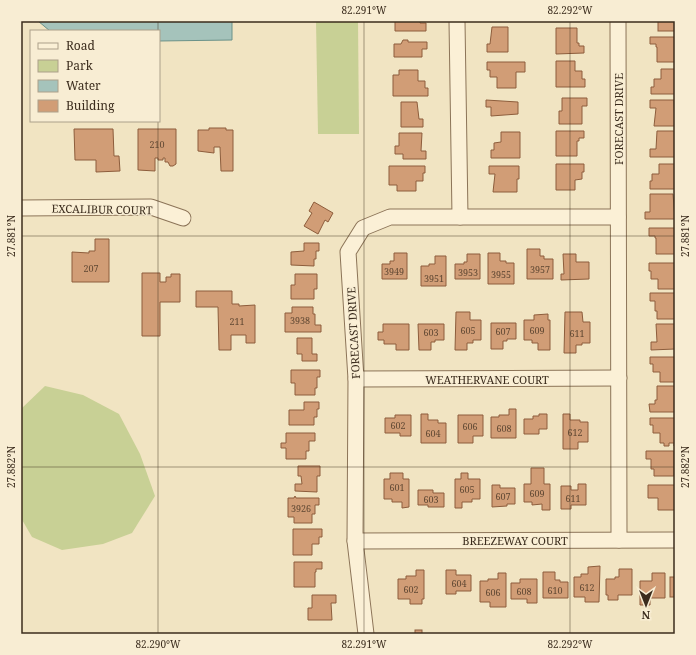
<svg xmlns="http://www.w3.org/2000/svg" width="696" height="655" font-family="'Noto Serif',serif">
<rect width="100%" height="100%" fill="#f1e4c2"/>
<g fill="#c8d095">
<path d="M316 21H358L359 134H318Z"/>
<path d="M45 386 83 395 119 414 140 454 155 496 132 533 103 544 62 550 32 537 21 518V409Z"/>
</g>
<path fill="#a5c3bb" stroke="#6b9289" d="M38 21H232V40L159 41V31H50Z"/>
<g fill="#d19d76" stroke="#8d5d3c">
<path d="M395 21H420V23H426V31H395Z"/>
<rect x="658" y="21" width="17" height="10"/>
<path d="M492 27H508V52H487V44H490Z"/>
<path d="M556 28H577V43H579V46H584V53L556 54Z"/>
<path d="M650 37H675V62H657V47H656V44H650Z"/>
<path d="M403 40H408V42H427V49H422V57H394V44H401Z"/>
<path d="M556 61H575V71H582V79H585V87H556Z"/>
<path d="M487 62H525V72H516V88H497V77H490V70H487Z"/>
<path d="M661 69H675V94H651V87H654V79H661Z"/>
<path d="M399 70H418V81H425V88H428V96H393V75H399Z"/>
<path d="M562 98H587V106H582V124H559V111H562Z"/>
<path d="M486 100 518 102V114L491 116V107H486Z"/>
<path d="M650 100H674L675 126H654L656 108H650Z"/>
<path d="M401 102H417L419 119H423V127H401Z"/>
<path d="M209 128H226V130H233V171H221L220 147H214V153L198 151V130H209Z"/>
<path d="M74 129H113L114 156H119L120 171 96 172V160H75Z"/>
<path d="M138 129H176V164L173 166H170L168 162H165V158H163V160H158V158H155V171L138 170Z"/>
<path d="M556 131H584V138H579V141H577V156H556Z"/>
<path d="M657 131H675V157H650V149H656Z"/>
<path d="M501 132H520V158H491V150H494V143L501 142Z"/>
<path d="M399 133H422L421 151H426V159H403V154H395V146H399Z"/>
<path d="M556 164H584V172H582V179L575 180V190H556Z"/>
<path d="M659 164H675V189H650V181H652V174H659Z"/>
<path d="M389 166H425V173H423V181H416V191H397V185H389Z"/>
<path d="M489 166H519V179H517V192H493L495 174H489Z"/>
<path d="M650 194H673L675 219H645V212H650Z"/>
<path d="M314 202 333 213 328 222 325 220 318 234 304 226 312 213 309 211Z"/>
<path d="M649 228H675V254H656V238H655V236H649Z"/>
<path d="M95 239H109V282H72V252L89 253V251H95Z"/>
<path d="M304 243H319V251H316V259H314V266L291 265V252L304 251Z"/>
<path d="M527 249H540V256H544V259H553V279H527Z"/>
<path d="M394 253H407V279H382V264H390V261H394Z"/>
<path d="M488 253H500V261H506V263H514V284H488Z"/>
<path d="M467 254H480V279H455V264H464V262H467Z"/>
<path d="M563 254H576V262H589V279L561 280V274H564Z"/>
<path d="M435 256H446V286H421V266H429V264H435Z"/>
<path d="M649 263H675V289H658V279H651V271H649Z"/>
<path d="M142 273H160V282H166V277H171V274H180V302H160V336H142Z"/>
<path d="M295 274H317V289H314V299H291V285H295Z"/>
<path d="M196 291H232V304H239V306L255 305V343H246V335H231V350H219L218 307H196Z"/>
<path d="M650 293H675V319H657V311H655V301H650Z"/>
<path d="M292 307H313V314H315V325H321V332H285V313H292Z"/>
<path d="M456 312H470V320H481V340H473V343H467V350H455Z"/>
<path d="M565 312H582L583 322H590V343H582V345H576V353H564Z"/>
<path d="M548 314V320H550V350H538V343H532V340H524V320H534V315Z"/>
<path d="M491 323H516V339H507V341H503V349H491Z"/>
<path d="M383 324H409V350H396V344H384V340H378V332H383Z"/>
<path d="M418 324H444V340H435V342H431V350H419Z"/>
<path d="M656 324H675V349L651 350V342H657Z"/>
<path d="M297 338H312V354H317V361H302V354H297Z"/>
<path d="M650 357H675V382H660V372H653V364H650Z"/>
<path d="M291 370H320V377H317V388H315V395H295V383H291Z"/>
<path d="M657 386H675V412H650L649 404H655V400H657Z"/>
<path d="M304 402H319V409H317V417H314V425H289V410H304Z"/>
<path d="M509 409H516V438H491V417H499V415H509Z"/>
<path d="M421 414H428V420H438V423H446V443H421Z"/>
<path d="M539 414H547V429H539V434H524V419H533V416H539Z"/>
<path d="M563 414H570V420H580V422H588V442H578V449H563Z"/>
<path d="M395 415H411V436H400V433H385V418H395Z"/>
<path d="M458 415H483V436H473V443H458Z"/>
<path d="M650 418H675V446H674V443H669V446H664V443H660V433H653V425H650Z"/>
<path d="M286 433H315V441H309V451H306V459H286V448H281V443H286Z"/>
<path d="M646 451H674V476H654V469H651V459H646Z"/>
<path d="M298 466H320V476H317V492L295 491V484H302L301 476H298Z"/>
<path d="M531 468H544V484H550V510H542V504L532 505V502H524V484H531Z"/>
<path d="M390 473H403V479H409V507L402 508V502H392V499H384V479H390Z"/>
<path d="M461 473H468V479H480V499H472V502H462V508H455V479H461Z"/>
<path d="M578 484H586V505H571V509H561V486H571V490H578Z"/>
<path d="M492 485H500V488H515V504H507V506L492 507Z"/>
<path d="M648 485H674L675 487V508L674 510H658V498H648Z"/>
<path d="M418 490H433V493H444V507H428V505H418Z"/>
<path d="M295 496 296 498H319V505H315V514H312V523H294V517H288V498H294Z"/>
<path d="M293 529H322V537H319V544H312V555H293Z"/>
<path d="M294 562H322V569H316V572H315V587H294Z"/>
<path d="M600 566 599 602H585V597H574V577H581V574H588V567Z"/>
<path d="M619 569H632V595H618V600H608V595H606V579H615V577H619Z"/>
<path d="M416 570H424V599H422V604H410V599H398V579H406V576H416Z"/>
<path d="M446 570H456V575H471V591H456V594H446Z"/>
<path d="M543 572H555V580H560V582H568V598H543Z"/>
<path d="M498 573H506V607H490V602H480V581H488V579H498Z"/>
<path d="M652 573H665V598H650V605H640V581H652Z"/>
<rect x="670" y="577" width="5" height="20"/>
<path d="M520 579H537V603H527V599H511V583H520Z"/>
<path d="M312 595H336V603H331L332 620H308V608H312Z"/>
<rect x="415" y="630" width="7" height="4"/>
</g>
<g fill="none" stroke-linecap="round" stroke-linejoin="round">
<defs>
<g id="street">
<path d="M457 21 460 217"/>
<path d="M618 21 619 540"/>
<path d="M21 208 151 207 183 218"/>
<path d="M356 379 619 378"/>
<path d="M355 541 675 540"/>
<path d="M366 634 355 541 356 379 348 252 363 228 390 217H618"/>
</g>
</defs>
<use href="#street" stroke="#8c7458" stroke-width="17"/>
<use href="#street" stroke="#fbf0d6" stroke-width="15"/>
</g>
<path fill="none" stroke="#3b2c1d" stroke-width="1" stroke-opacity="0.45" d="M158 21V31M364 21V634M570 21V634M158 121V634M21 236H675M21 467H675"/>
<g text-anchor="middle" dominant-baseline="central" stroke-width="3" stroke-linejoin="round" paint-order="stroke">
<g font-size="9" fill="#604833">
<text x="157" y="144">210</text>
<text x="91" y="268">207</text>
<text x="540" y="269">3957</text>
<text x="394" y="271">3949</text>
<text x="468" y="272">3953</text>
<text x="501" y="274">3955</text>
<text x="434" y="278">3951</text>
<text x="300" y="320">3938</text>
<text x="237" y="321">211</text>
<text x="468" y="330">605</text>
<text x="537" y="330">609</text>
<text x="503" y="331">607</text>
<text x="431" y="332">603</text>
<text x="577" y="333">611</text>
<text x="398" y="425">602</text>
<text x="470" y="426">606</text>
<text x="504" y="428">608</text>
<text x="575" y="432">612</text>
<text x="433" y="433">604</text>
<text x="397" y="487">601</text>
<text x="467" y="489">605</text>
<text x="537" y="493">609</text>
<text x="503" y="496">607</text>
<text x="573" y="498">611</text>
<text x="431" y="499">603</text>
<text x="301" y="508">3926</text>
<text x="459" y="583">604</text>
<text x="587" y="587">612</text>
<text x="411" y="589">602</text>
<text x="555" y="590">610</text>
<text x="524" y="591">608</text>
<text x="493" y="592">606</text>
</g>
<g font-size="11" fill="#3b2c1d" stroke="#f8edd3">
<text transform="translate(618 119) rotate(-90)">FORECAST DRIVE</text>
<text transform="translate(102 209) rotate(1)">EXCALIBUR COURT</text>
<text transform="translate(353 333) rotate(-93)">FORECAST DRIVE</text>
<text x="487" y="379">WEATHERVANE COURT</text>
<text x="515" y="540">BREEZEWAY COURT</text>
</g>
</g>
<rect width="696" height="655" fill="none" stroke="#f8edd3" stroke-width="44"/>
<rect x="30" y="30" width="130" height="92" fill="#f8edd3" stroke="#aca08a"/>
<rect x="38" y="43" width="20" height="6" fill="#fbf0d6" stroke="#aca08a"/>
<text x="66" y="50" font-size="12" fill="#3b2c1d">Road</text>
<rect x="38" y="60" width="20" height="12" fill="#c8d095" stroke="#aca08a"/>
<text x="66" y="70" font-size="12" fill="#3b2c1d">Park</text>
<rect x="38" y="80" width="20" height="12" fill="#a5c3bb" stroke="#aca08a"/>
<text x="66" y="90" font-size="12" fill="#3b2c1d">Water</text>
<rect x="38" y="100" width="20" height="12" fill="#d19d76" stroke="#aca08a"/>
<text x="66" y="110" font-size="12" fill="#3b2c1d">Building</text>
<g transform="translate(646 605) rotate(180)" stroke="#f8edd3" stroke-width="3" paint-order="stroke">
<path d="M0-3L7 15L0 10L-7 15Z" fill="#3b2c1d"/>
<text y="-6" font-size="11" font-weight="bold" text-anchor="middle" fill="#3b2c1d">N</text>
</g>
<rect x="22" y="22" width="652" height="611" fill="none" stroke="#3b2c1d" stroke-width="1.5"/>
<g font-size="10" text-anchor="middle" fill="#3b2c1d">
<text x="364" y="14">82.291°W</text>
<text x="570" y="14">82.292°W</text>
<text transform="translate(685 236) rotate(-90)" y="4">27.881°N</text>
<text transform="translate(11 236) rotate(-90)" y="4">27.881°N</text>
<text transform="translate(685 467) rotate(-90)" y="4">27.882°N</text>
<text transform="translate(11 467) rotate(-90)" y="4">27.882°N</text>
<text x="158" y="648">82.290°W</text>
<text x="364" y="648">82.291°W</text>
<text x="570" y="648">82.292°W</text>
</g>
</svg>
